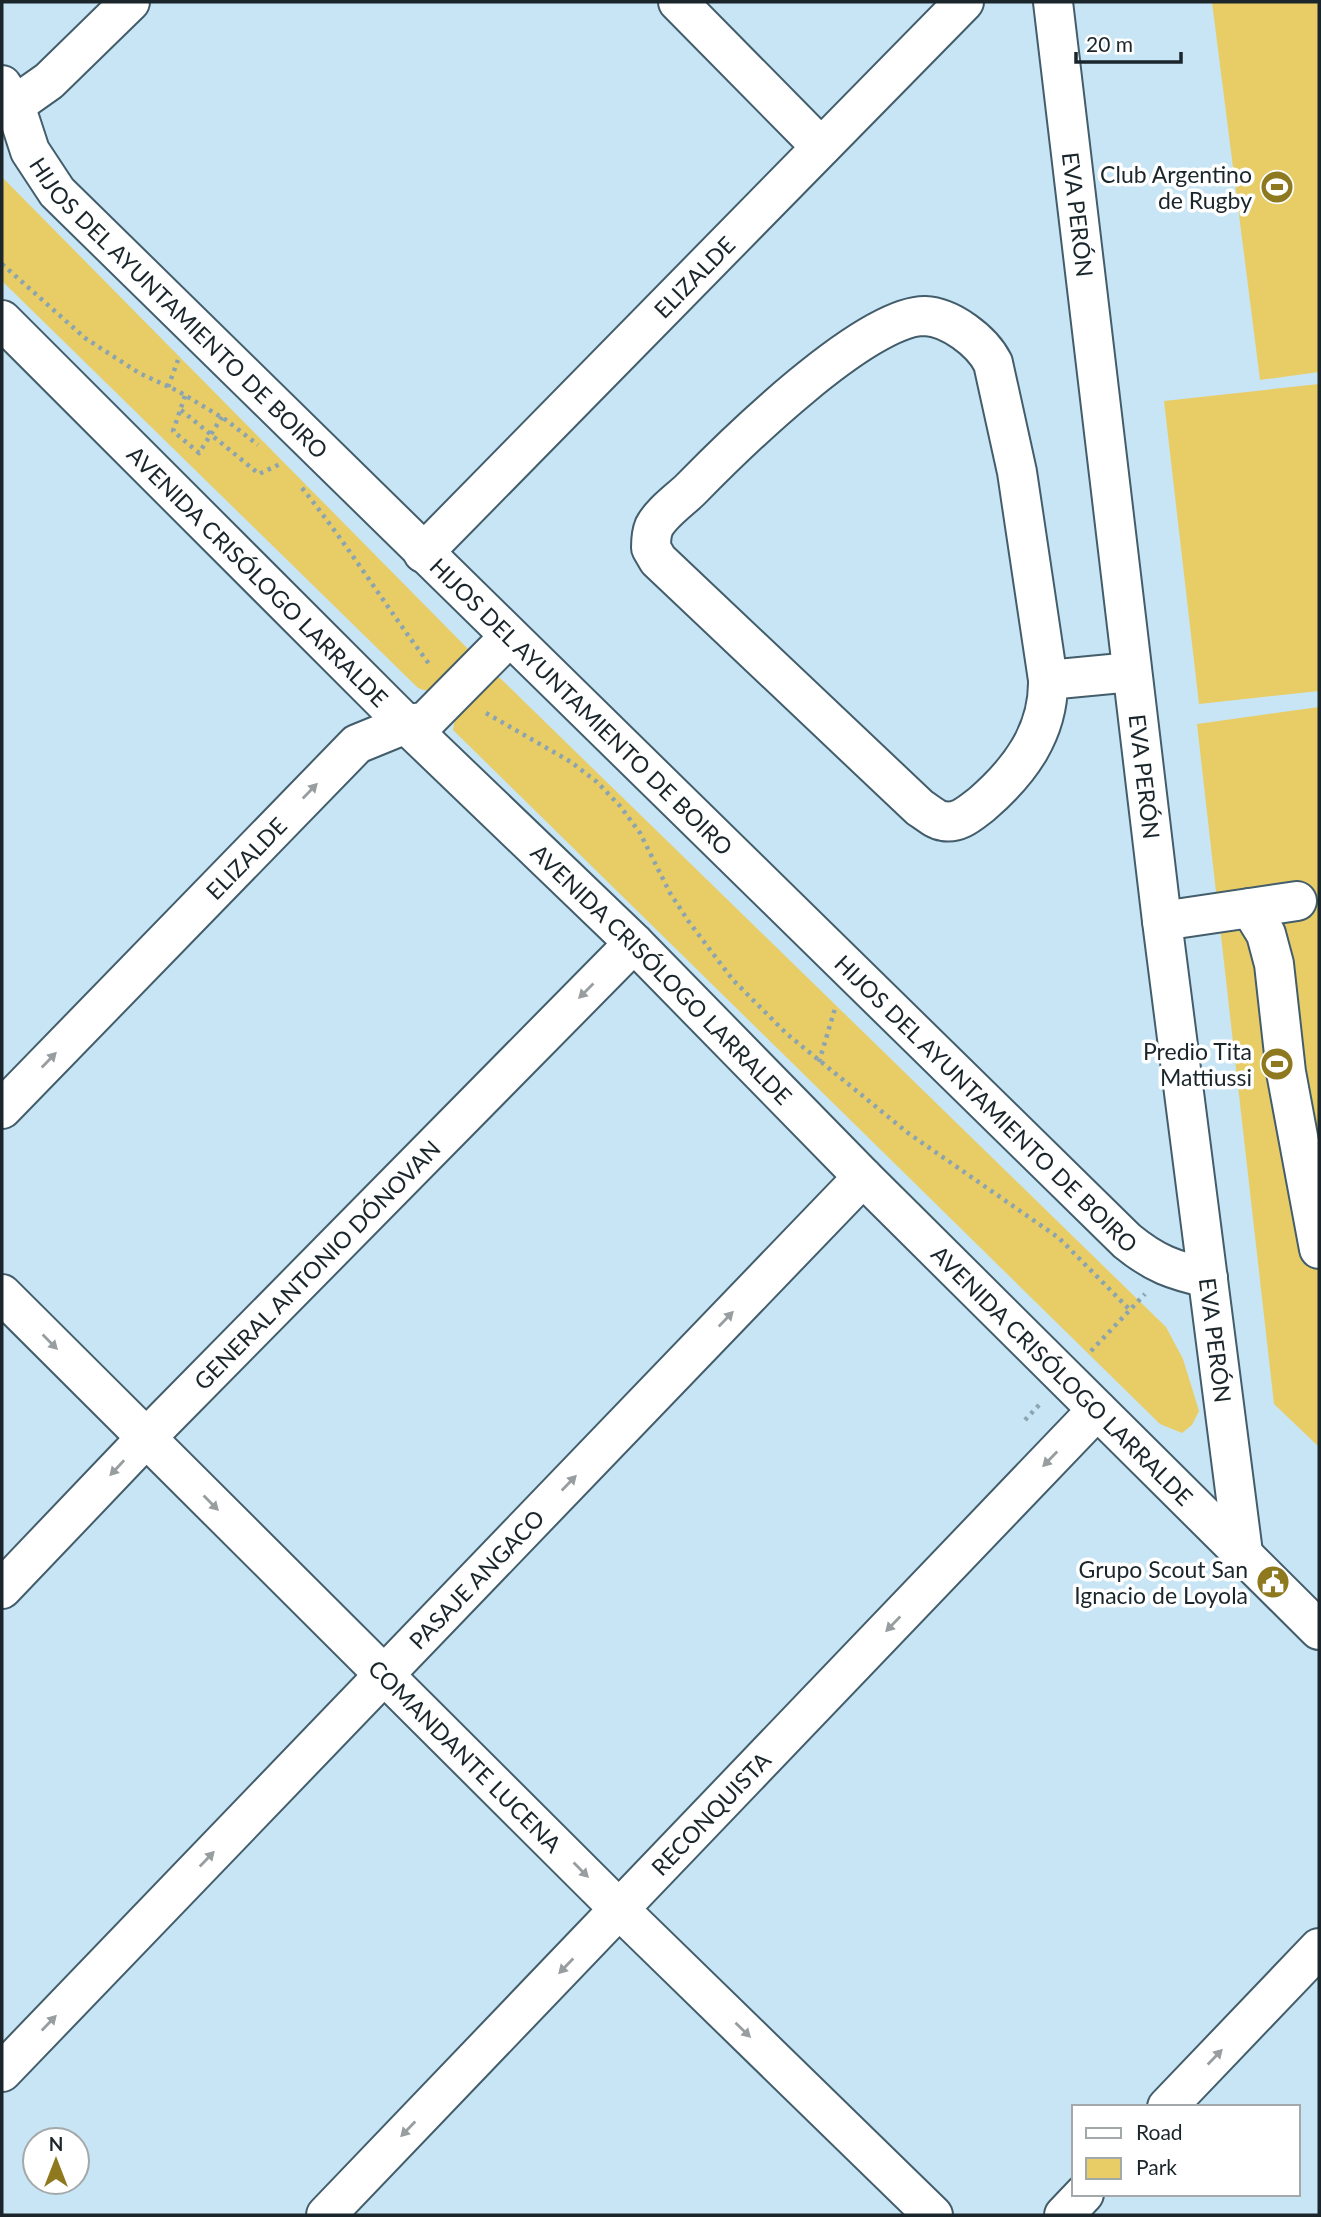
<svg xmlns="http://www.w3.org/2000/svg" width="1321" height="2217" font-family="Lato,sans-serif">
<rect width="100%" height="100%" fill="#c7e5f5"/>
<g fill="#e8cd67">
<path d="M1212 2H1319V372L1260 380Z"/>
<path d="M2 177 473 654 433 693 418 688 2 281Z"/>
<path d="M1319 384V691L1199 704 1164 401Z"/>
<path d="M494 677 500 678 1166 1327 1183 1359 1199 1411 1192 1425 1182 1433 1160 1424 453 730 455 717Z"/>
<path d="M1319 707V1447L1274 1404 1197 724Z"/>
</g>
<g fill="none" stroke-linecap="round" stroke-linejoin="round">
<defs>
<g id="minor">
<path d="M678 2 821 147"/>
<path id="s1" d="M1053 2 1162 921 1243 1553"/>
<path id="s2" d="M2 85 15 105 30 151 57 192 1127 1241C1155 1264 1173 1270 1208 1278"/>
<path d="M15 105 49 81 130 2"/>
<path id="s3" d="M423 553 964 2"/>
<path d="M1048 680C1049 732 1020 771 982 804 970 813 959 824 943 821 935 820 927 812 920 808L658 560 651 548C651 541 651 534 654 527 661 513 680 500 691 489 733 446 866 315 925 316 950 317 982 341 993 363L1017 472 1048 680 1132 672"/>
<path d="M1250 908 1266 934 1274 964 1286 1072 1319 1249"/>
<path d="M1162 921 1297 901"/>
<path id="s4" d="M2 1109 357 744 406 724 425 722 509 637"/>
<path id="s5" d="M2 1294 620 1910 933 2215"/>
<path id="s6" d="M2 1589 146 1438 634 943"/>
<path id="s7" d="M2 2072 863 1177"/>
<path d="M1167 2107 1319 1948"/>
<path id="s8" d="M326 2215 1097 1410"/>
<path d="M1064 2215 1084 2194"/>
</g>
<g id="major">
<path id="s9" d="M2 320 406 724 634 943 863 1177 1319 1630"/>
</g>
</defs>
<use href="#minor" stroke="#435d6b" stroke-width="42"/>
<use href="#major" stroke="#435d6b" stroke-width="42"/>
<g stroke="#8ca4b0" stroke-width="4.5" stroke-dasharray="3.5 5" stroke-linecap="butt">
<path d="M2 264 85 338 139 373 178 391 226 420 258 445"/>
<path d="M168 387 178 360"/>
<path d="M185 396 173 431 199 453 222 417"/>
<path d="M181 410 259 474 280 464"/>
<path d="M302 488C348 545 386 607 430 665"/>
<path d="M486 713 571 762 597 782 620 806 640 833 670 893 689 922 733 980 787 1034 908 1133 1059 1238 1131 1311"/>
<path d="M819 1062 836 1005"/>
<path d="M1091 1351 1145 1294"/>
<path d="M1025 1420 1041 1403"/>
</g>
<use href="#minor" stroke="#fff" stroke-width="38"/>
<use href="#major" stroke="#fff" stroke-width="38"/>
</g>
<defs><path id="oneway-solid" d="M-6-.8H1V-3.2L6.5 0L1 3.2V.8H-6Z" transform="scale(1.75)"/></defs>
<g fill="#989da0">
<use href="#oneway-solid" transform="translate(310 791) rotate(-46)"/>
<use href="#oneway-solid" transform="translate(586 991) rotate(135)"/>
<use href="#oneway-solid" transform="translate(49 1060) rotate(-46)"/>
<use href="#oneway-solid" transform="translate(726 1319) rotate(-46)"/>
<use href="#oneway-solid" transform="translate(50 1342) rotate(45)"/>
<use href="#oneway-solid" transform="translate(1050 1459) rotate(134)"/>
<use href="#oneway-solid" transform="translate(117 1468) rotate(133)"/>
<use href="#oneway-solid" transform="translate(569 1483) rotate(-46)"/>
<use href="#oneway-solid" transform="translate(211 1503) rotate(45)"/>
<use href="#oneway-solid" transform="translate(893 1624) rotate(134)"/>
<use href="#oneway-solid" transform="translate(207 1859) rotate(-46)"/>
<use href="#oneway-solid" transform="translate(581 1870) rotate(45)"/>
<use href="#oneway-solid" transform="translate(566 1966) rotate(134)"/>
<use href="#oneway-solid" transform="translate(49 2023) rotate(-46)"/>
<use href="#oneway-solid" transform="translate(743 2030) rotate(44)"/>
<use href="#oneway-solid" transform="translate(1215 2057) rotate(-46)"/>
<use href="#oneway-solid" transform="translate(408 2129) rotate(134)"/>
</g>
<defs>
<symbol id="stadium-disc" viewBox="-11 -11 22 22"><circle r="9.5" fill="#8f791e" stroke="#fff"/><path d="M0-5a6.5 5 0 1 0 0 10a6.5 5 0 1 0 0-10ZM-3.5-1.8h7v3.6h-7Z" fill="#fff"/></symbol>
<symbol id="civic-disc" viewBox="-11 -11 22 22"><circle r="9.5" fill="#8f791e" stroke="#fff"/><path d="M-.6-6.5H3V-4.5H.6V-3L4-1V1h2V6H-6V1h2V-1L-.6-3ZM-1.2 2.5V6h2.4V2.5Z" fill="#fff"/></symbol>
</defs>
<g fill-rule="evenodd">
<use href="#stadium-disc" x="1258" y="168" width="38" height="38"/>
<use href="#stadium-disc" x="1258" y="1045" width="38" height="38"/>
<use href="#civic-disc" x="1254" y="1563" width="38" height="38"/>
</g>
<g text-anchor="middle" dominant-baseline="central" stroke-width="7" stroke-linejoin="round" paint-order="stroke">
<g font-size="23" fill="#1a262b" stroke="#fff" text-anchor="end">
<text x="1252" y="174">Club Argentino<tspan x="1252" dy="26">de Rugby</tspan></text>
<text x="1252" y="1051">Predio Tita<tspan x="1252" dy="26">Mattiussi</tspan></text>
<text x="1248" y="1569">Grupo Scout San<tspan x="1248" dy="26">Ignacio de Loyola</tspan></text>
</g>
<g font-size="23" fill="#1a262b" stroke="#fff">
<text stroke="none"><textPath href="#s1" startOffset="214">EVA PERÓN</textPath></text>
<text stroke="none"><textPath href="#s3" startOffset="387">ELIZALDE</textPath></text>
<text stroke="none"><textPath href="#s2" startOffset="289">HIJOS DEL AYUNTAMIENTO DE BOIRO</textPath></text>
<text stroke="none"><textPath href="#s9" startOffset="362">AVENIDA CRISÓLOGO LARRALDE</textPath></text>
<text stroke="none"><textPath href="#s2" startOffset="856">HIJOS DEL AYUNTAMIENTO DE BOIRO</textPath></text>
<text stroke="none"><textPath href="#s1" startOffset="780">EVA PERÓN</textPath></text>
<text stroke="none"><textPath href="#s4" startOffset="350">ELIZALDE</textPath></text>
<text stroke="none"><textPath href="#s9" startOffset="929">AVENIDA CRISÓLOGO LARRALDE</textPath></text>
<text stroke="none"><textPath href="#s2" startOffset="1423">HIJOS DEL AYUNTAMIENTO DE BOIRO</textPath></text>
<text stroke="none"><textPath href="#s6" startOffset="452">GENERAL ANTONIO DÓNOVAN</textPath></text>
<text stroke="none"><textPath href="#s1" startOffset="1348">EVA PERÓN</textPath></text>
<text stroke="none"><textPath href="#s9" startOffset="1496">AVENIDA CRISÓLOGO LARRALDE</textPath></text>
<text stroke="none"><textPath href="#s7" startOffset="684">PASAJE ANGACO</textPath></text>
<text stroke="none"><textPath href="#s5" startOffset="654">COMANDANTE LUCENA</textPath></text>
<text stroke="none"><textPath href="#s8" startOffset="556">RECONQUISTA</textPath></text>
</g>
</g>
<rect width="1321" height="2217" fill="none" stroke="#1a262b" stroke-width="7"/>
<rect x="1072" y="2105" width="228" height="91" fill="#ffffff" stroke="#a3a8aa" stroke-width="2"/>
<rect x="1086" y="2128" width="35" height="10" fill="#ffffff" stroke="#a3a8aa" stroke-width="2"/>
<text x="1136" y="2140" font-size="21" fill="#1a262b">Road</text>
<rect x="1086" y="2158" width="35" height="21" fill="#e8cd67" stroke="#a3a8aa" stroke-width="2"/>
<text x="1136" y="2175" font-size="21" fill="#1a262b">Park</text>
<g transform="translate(56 2161)"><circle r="33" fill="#ffffff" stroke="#a3a8aa" stroke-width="2"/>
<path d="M0-5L12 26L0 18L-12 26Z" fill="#8f791e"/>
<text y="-10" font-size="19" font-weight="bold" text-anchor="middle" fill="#1a262b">N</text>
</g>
<path d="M1076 52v10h105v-10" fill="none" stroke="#1a262b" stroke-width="3.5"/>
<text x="1086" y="52" font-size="21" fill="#1a262b" stroke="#ffffff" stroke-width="5" paint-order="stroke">20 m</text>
</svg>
